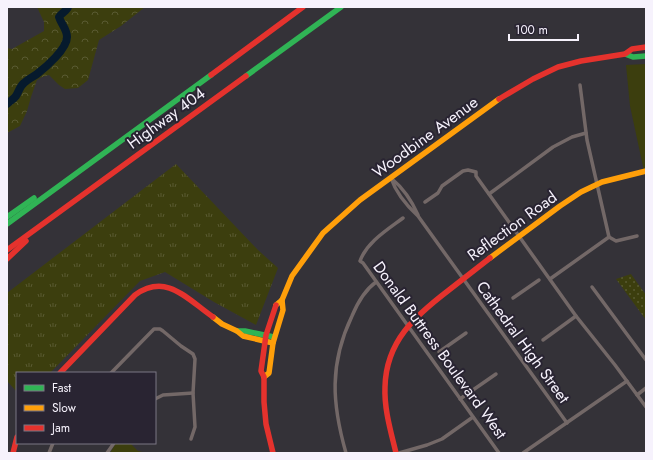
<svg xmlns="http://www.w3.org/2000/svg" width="653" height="460" font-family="Jost,sans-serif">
<defs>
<pattern id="grass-tufts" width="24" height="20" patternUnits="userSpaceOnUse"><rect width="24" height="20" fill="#3c3e0e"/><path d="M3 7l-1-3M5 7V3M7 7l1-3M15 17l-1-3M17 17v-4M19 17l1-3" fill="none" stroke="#595a32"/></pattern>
<pattern id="forest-crowns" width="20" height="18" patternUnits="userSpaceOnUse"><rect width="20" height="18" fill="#3c3e0e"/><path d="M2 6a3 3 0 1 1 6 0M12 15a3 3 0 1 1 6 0" fill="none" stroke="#595a32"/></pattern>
<pattern id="garden-dots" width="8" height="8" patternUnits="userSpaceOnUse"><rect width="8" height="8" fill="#3c3e0e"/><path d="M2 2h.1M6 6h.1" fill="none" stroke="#595a32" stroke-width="1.8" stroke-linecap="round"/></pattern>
</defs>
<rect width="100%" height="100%" fill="#343238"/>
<path fill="url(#grass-tufts)" d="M176 164 258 250 278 268 256 325 214 302 165 272 140 281 50 373H17V392L7 381V293Z"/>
<path fill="url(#forest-crowns)" d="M37 7H145L121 26 99 40 88 80 78 88 65 89 59 85 49 75 42 77 37 80 31 97 27 111 20 126 7 133V48L12 49 44 31V22Z"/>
<g fill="#3c3e0e">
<path d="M646 64V171H644L630 106 626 65Z"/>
<path d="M116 443H130L138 451 147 453H110Z"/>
</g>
<path fill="url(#garden-dots)" d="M631 274 646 295V320L616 279Z"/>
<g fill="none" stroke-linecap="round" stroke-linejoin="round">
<path stroke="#061a2d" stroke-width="8" d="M7 104C10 101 14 99 16 96 19 91 20 86 24 83 28 79 33 77 37 74 46 67 67 49 67 37 67 29 61 24 59 17 61 13 67 11 68 7"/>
<g stroke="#736867" stroke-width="3.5">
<path d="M580 85 587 140 609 237"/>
<path d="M391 178C396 193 406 205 418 216L567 423"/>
<path d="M391 178C403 188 412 201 418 215"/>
<path d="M489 194 553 147 572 137 586 133"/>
<path d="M425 202 438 193 442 186 463 171 468 170 476 172V176L576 316 615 365 646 407"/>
<path d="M403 218C387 230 367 242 360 261L363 263 499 453"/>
<path d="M609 237 616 241 637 236"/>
<path d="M550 279 609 237"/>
<path d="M592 287 646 360"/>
<path d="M513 298 539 280"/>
<path d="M543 340 576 316"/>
<path d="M439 352 466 333"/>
<path d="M111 373 154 329H160L163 331 181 346 193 354 195 359 193 393 195 427 191 439"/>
<path d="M637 395 646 388"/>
<path d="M155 399 163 395 193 393"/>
<path d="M460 399 496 374"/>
<path d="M49 453 53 443"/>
<path d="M107 453 114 443"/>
<path d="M346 453C332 404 329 364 352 316 357 304 365 290 376 282"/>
<path d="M399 453 427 445 442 439 473 417"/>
<path d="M523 453 627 381"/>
</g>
<g stroke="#30b455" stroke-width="5.5">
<path d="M625 54 633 57 646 56"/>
<path d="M246 76 341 7"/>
<path d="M7 217 34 198"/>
<path d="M7 224 211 75"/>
<path d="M237 331H245L274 337"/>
</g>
<g stroke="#ff9f0a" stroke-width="5.5">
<path d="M490 258 560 206 581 192 602 182 646 171"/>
<path d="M276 305 282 300 292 276 323 233 360 200 499 99"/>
<path d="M213 317 222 324 237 331 243 336 273 343"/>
<path d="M264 377 269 373 273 343 283 310 282 300"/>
</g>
<g stroke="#e5322d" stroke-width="5.5">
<path d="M211 75 303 7"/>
<path d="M499 99 533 79 558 67 581 61 625 54 632 49 646 47"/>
<path d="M7 250 246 76"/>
<path d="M7 259 26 241"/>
<path d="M60 373 135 295C167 272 188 300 213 317"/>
<path d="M13 453 17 437"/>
<path d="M273 453 266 424 264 402V377L261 371 266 335 276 305"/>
<path d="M396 453C391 432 384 409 385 387 386 341 415 316 449 290 463 279 476 269 490 258"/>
</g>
</g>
<g text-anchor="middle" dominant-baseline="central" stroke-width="4" stroke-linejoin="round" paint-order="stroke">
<g font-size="16" fill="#f6f2fc" stroke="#292432">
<text transform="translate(166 118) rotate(-36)">Highway 404</text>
<text transform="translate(425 137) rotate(-36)">Woodbine Avenue</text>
<text transform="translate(512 226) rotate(-36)">Reflection Road</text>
<text transform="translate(523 342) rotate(54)">Cathedral High Street</text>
<text transform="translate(440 350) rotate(54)">Donald Buttress Boulevard West</text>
</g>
</g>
<rect width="653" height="460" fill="none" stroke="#f6f2fc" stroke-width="16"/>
<rect x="16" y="372" width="140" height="72" fill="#292432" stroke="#7b7683"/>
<rect x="24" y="385" width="20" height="6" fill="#30b455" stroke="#7b7683"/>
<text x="52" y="392" font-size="12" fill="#f6f2fc">Fast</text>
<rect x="24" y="405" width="20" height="6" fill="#ff9f0a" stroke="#7b7683"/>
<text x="52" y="412" font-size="12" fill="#f6f2fc">Slow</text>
<rect x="24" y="425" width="20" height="6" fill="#e5322d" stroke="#7b7683"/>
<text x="52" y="432" font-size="12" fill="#f6f2fc">Jam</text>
<path d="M509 34v6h69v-6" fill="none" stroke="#f6f2fc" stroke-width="2"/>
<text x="515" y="34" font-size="12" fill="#f6f2fc" stroke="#292432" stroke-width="3" paint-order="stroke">100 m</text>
</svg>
